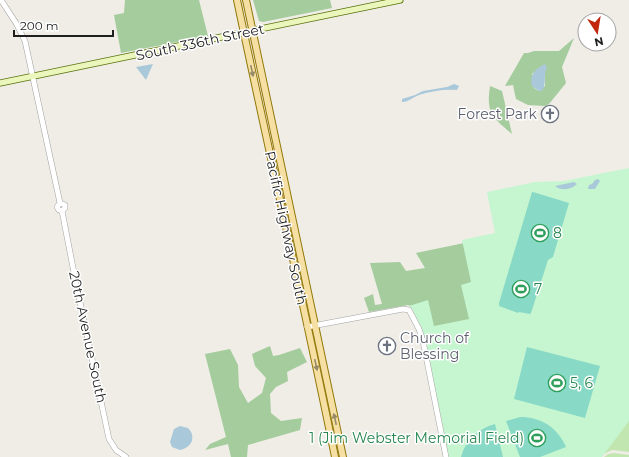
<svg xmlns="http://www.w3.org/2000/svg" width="629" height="457" font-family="Montserrat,sans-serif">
<rect width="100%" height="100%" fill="#efede6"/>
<g fill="#c2e6af">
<path d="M629 410V452L612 450 602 455Z"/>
<path d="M614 453 629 455V457H604L608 454Z"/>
</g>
<g fill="#a4cc9d" fill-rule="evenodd">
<path d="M125 0H199L208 36 121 53 114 15 124 13Z"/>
<path d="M253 0H330L332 8 263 22 259 21Z"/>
<path d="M574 38 562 67 566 83 549 104 545 106 528 105 516 99 513 85 505 86 524 53H528L534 51H559ZM537 70H545V86L539 91 534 88 532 74Z"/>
<path d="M490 86 502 91 512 134C492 117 486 113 490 86Z"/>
<path d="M514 188 476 320 434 334 419 310 408 305 369 312 364 298 373 294 375 305 382 304 370 263 400 262 406 271 425 268 416 253 498 236Z"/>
<path d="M270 346 273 356 279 355 300 348 307 362 287 372 288 381 276 387 270 394 271 413 281 421 302 418 300 430 248 445 247 457H231L228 444 205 450 210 444 226 437 205 354 230 349 238 365 239 387 248 403 262 393 266 378 255 366 252 354Z"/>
</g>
<path fill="#c5f6d0" d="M629 168V421L602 457H446L424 334 413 310 409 306 428 300 434 326 469 319 461 285 471 282 462 240 495 233 487 192 535 182 564 181Z"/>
<g fill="#88d9c6">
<path d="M532 192H533L569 203 553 257 548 260 531 313 530 314 519 312 518 313 499 306V303Z"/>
<path d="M527 347 600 366 585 418 514 399Z"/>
<path d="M520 417C541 417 557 427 566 447L540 457H520L506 421Z"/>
<path d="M495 424 503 457H461C466 439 478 429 495 424Z"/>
</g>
<g fill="#a9c8da">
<path d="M153 64 146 80 136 67Z"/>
<path d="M545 64 547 67C543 75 547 83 542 91H539L532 86C529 75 535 69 545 64Z"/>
<path d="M454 84 459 86 457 90C445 89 431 91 419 95 413 97 409 102 402 102V99L415 95 423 91 447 87Z"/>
<path d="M598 179 600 181 595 189H588L589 185 592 184 595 180Z"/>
<path d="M574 182 577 184C571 190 561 191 555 186Z"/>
<path d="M180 426 188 428C197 437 191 448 180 450L172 447 170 442 174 429Z"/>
</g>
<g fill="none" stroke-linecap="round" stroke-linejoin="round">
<defs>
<g id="tertiary">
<path d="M1 0 16 23 25 41 60 203 65 205V208L62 211 59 210 57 207 60 203"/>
<path d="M62 211 76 283 109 439 116 450 126 457"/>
<path d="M307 327 403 309 409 310 419 329 423 341 446 457"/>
</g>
<path id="secondary" d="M0 83 400 0"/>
<g id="primary">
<path d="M237 0C269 153 304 304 335 457"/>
<path d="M246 0 343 457"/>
</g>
</defs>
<use href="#tertiary" stroke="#a3a3a3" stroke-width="6"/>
<use href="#secondary" stroke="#57700b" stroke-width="7"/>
<use href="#primary" stroke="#917809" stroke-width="8"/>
<use href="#tertiary" stroke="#fff" stroke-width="5"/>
<use href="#secondary" stroke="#ebf6bd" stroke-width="5.5"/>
<use href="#primary" stroke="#f6dfa3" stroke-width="6"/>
</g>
<defs><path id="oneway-solid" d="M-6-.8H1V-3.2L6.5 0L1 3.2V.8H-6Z"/></defs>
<g fill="#958968">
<use href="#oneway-solid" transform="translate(252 71) rotate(78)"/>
<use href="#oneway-solid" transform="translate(316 365) rotate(78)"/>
<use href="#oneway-solid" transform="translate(335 419) rotate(-102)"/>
</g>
<defs>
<symbol id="church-ring" viewBox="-11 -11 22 22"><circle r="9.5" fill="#fff" stroke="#6b7280" stroke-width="1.5"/><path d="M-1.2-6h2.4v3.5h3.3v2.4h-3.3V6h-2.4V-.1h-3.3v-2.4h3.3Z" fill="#6b7280"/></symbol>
<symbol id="stadium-ring" viewBox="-11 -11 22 22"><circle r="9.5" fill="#fff" stroke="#2e9e5b" stroke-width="1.5"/><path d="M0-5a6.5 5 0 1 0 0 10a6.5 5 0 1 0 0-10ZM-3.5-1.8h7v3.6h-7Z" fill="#2e9e5b"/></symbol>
</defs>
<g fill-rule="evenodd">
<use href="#church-ring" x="540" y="104" width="20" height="20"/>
<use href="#stadium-ring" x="530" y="223" width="20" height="20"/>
<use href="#stadium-ring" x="511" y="279" width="20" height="20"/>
<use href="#church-ring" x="377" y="336" width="20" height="20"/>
<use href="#stadium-ring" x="547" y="373" width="20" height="20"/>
<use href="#stadium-ring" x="527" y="428" width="20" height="20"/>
</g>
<g text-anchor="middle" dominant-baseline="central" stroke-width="3" stroke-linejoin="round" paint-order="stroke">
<g font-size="14" fill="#1f1f1f" stroke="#fff">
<text transform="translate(200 42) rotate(-12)">South 336th Street</text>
<text transform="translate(286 228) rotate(78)">Pacific Highway South</text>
<text transform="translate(88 337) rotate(78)">20th Avenue South</text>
</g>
<g font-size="14" fill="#5b616d" stroke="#fff" text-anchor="end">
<text x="537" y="114">Forest Park</text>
<text x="400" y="338" text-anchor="start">Church of<tspan x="400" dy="16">Blessing</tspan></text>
</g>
<g font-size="14" fill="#27864d" stroke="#fff" text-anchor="start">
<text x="553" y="233">8</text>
<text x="534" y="289">7</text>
<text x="570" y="383">5, 6</text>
<text x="524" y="438" text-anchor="end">1 (Jim Webster Memorial Field)</text>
</g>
</g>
<g transform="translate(597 32) rotate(168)"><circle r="19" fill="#ffffff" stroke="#a5a5a5"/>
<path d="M0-3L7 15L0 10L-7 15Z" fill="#c2260c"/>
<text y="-6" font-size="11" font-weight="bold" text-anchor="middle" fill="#1f1f1f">N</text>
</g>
<path d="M14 30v6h99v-6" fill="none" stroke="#1f1f1f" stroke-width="2"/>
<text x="20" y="30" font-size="12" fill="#1f1f1f" stroke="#ffffff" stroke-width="3" paint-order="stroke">200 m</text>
</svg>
